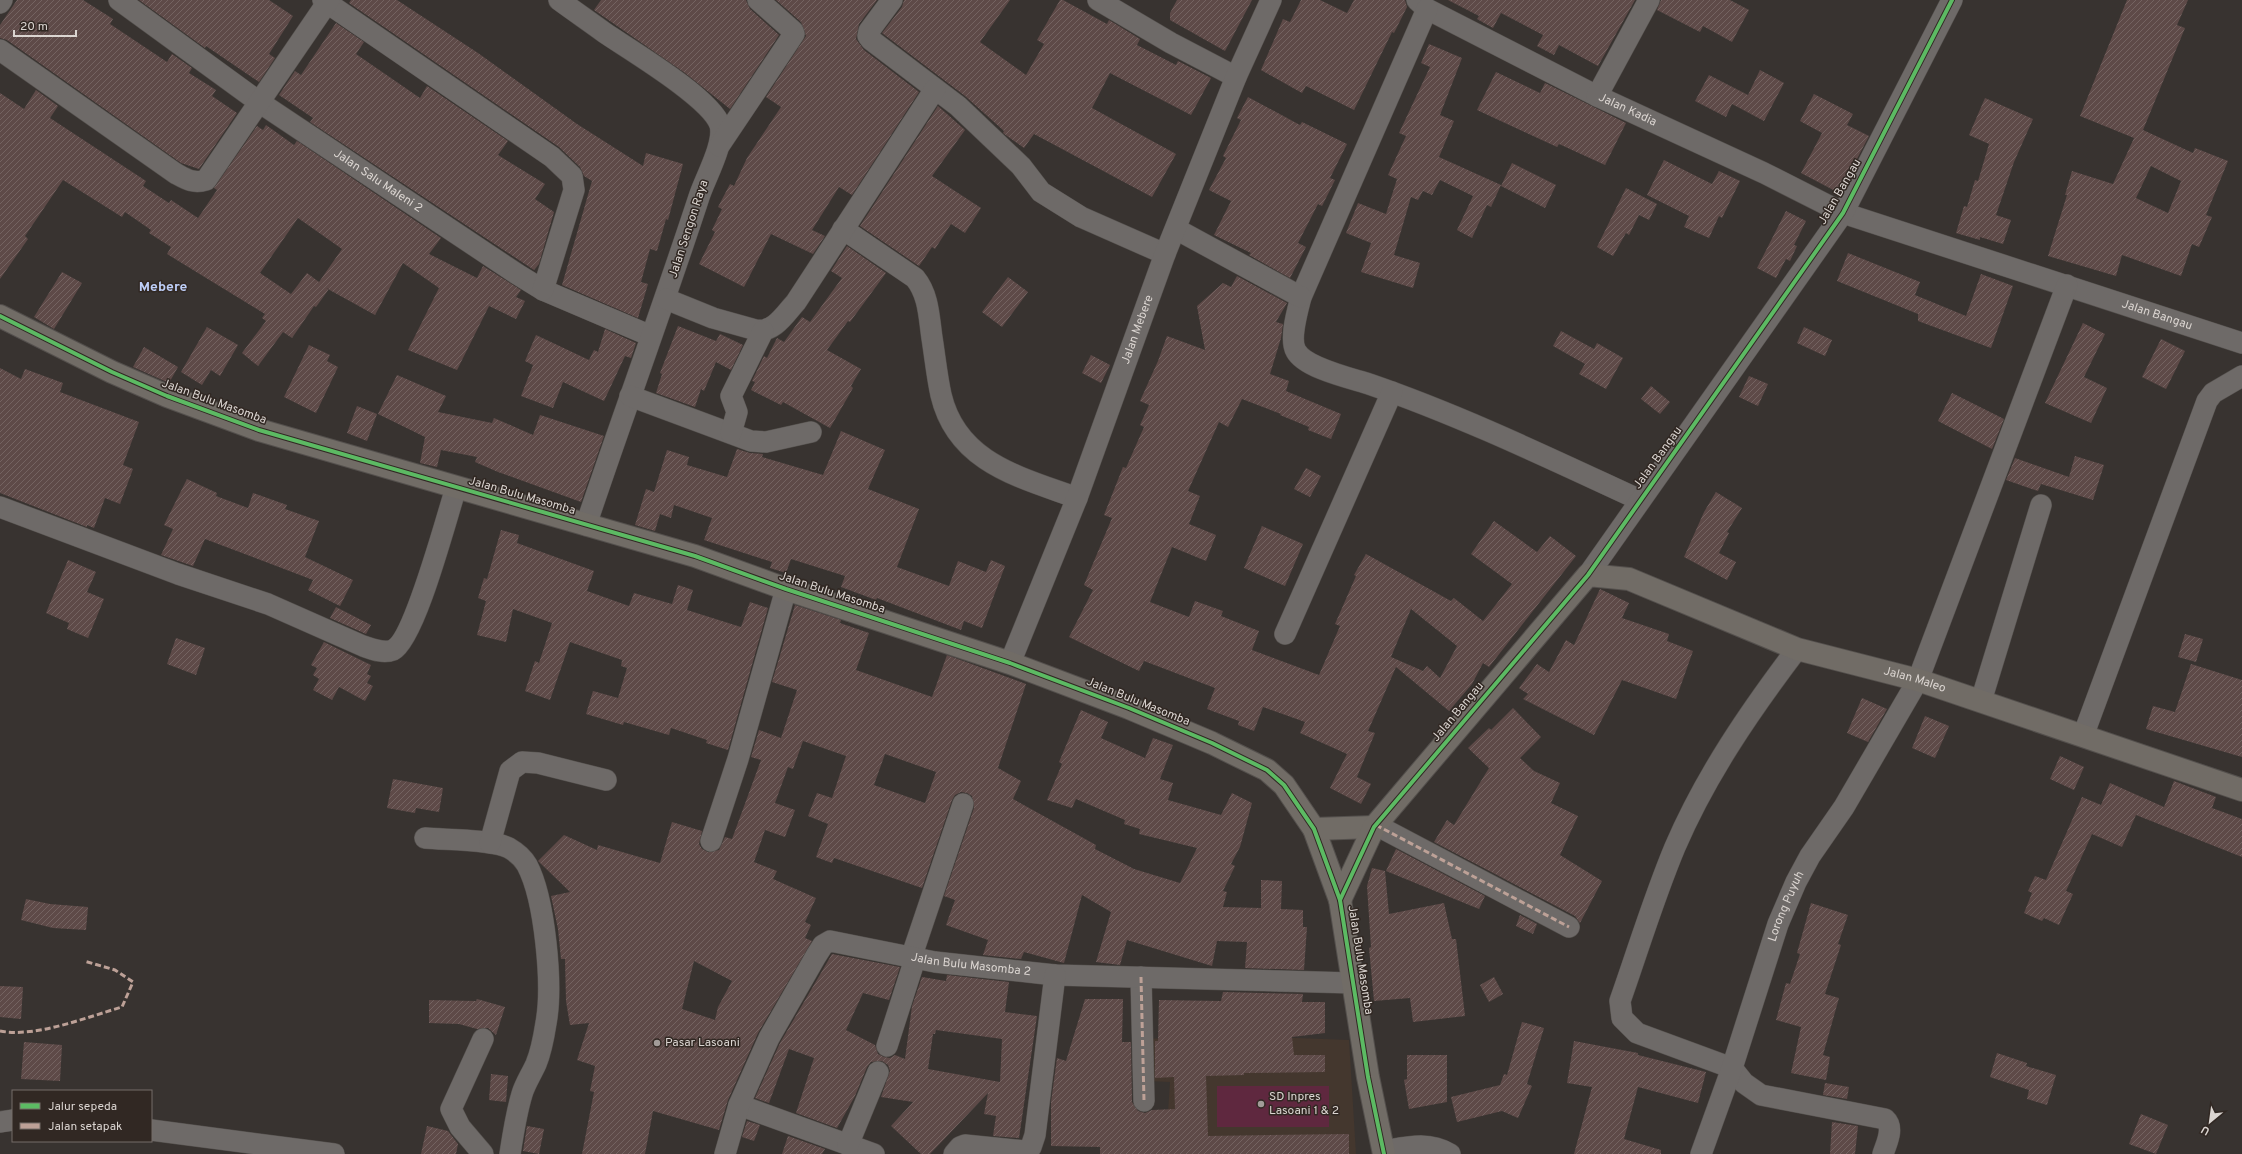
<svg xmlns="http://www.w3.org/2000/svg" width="2242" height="1154" font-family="Overpass,sans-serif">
<defs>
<pattern id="building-hatch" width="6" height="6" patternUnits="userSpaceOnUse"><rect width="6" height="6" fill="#5e4a48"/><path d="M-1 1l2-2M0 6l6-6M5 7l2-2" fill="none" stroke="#746361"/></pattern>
</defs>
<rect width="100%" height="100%" fill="#383330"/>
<path fill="#44372e" d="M1218 1035 1349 1040 1356 1154H1169L1167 1127 1170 1082 1148 1081 1147 1039Z"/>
<rect fill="#5f283f" x="1217" y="1086" width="112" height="41"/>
<g fill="url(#building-hatch)" fill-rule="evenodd">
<path d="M17 0H83L113 19 110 24 167 62 172 54 192 68 189 73 216 90 212 96 237 113 199 169 181 163 7 40 0 38V25Z"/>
<path d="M139 0H269L293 16 269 54 275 58 259 82 206 46 205 48Z"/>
<path d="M351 0H397L478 53 577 124 643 166 646 153 683 164 668 220 666 219 657 251 650 249 641 282 648 284 638 318 562 285 592 181 584 176 580 167 559 147 349 3Z"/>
<path d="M601 0H746L750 9 779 35 730 109 685 73 594 10Z"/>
<path d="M776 0H877L859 24 856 39 864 50 919 92 852 195 839 187 812 230 825 236 813 254 771 234 744 287 699 264 715 232 712 230 722 209 718 207 730 184 734 186 747 158 781 107 766 97 806 36 801 22Z"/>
<path d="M904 0H1010L980 42 1026 75 1044 44 1037 40 1060 0H1063L1107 24 1109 20 1140 39 1137 45 1176 65 1178 61 1211 78 1191 115 1110 73 1092 108 1176 154 1152 197 1034 134 1024 148 1007 136 1003 133 1004 131 965 96 882 33 902 7Z"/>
<path d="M1177 0H1252L1225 51 1170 20V13Z"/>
<path d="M1301 0H1320L1347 13 1354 0H1405L1407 7 1394 33 1392 32 1354 110 1306 86 1302 93 1261 70 1283 19 1290 22Z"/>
<path d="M1448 0H1635L1598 66 1559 45 1554 55 1537 46 1543 35 1501 13 1493 28 1477 19 1479 16Z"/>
<path d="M1661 0H1730L1749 10 1732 42 1703 26 1700 32 1657 10Z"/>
<path d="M2127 0H2188L2177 25 2185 28 2143 130 2193 153 2195 148 2228 161 2206 215 2212 217 2199 247 2192 244 2181 276 2122 255 2116 276 2048 256 2067 195H2065L2072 171 2113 184 2134 138 2080 116ZM2151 166 2181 181 2168 213 2136 198Z"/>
<path d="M336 23 364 42 356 54 420 98 427 86 508 141 498 155 545 184 535 199 554 212 539 264 534 270 310 122 313 118 279 95 295 71 301 75Z"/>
<path d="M1429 44 1462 58 1440 115 1454 121 1439 157 1501 185 1491 207 1487 205 1472 238 1457 230 1473 196 1440 180 1432 195 1423 191 1418 200 1411 197 1394 255 1420 263 1413 288 1361 272 1371 243 1346 233 1358 203 1386 214 1397 179 1388 175 1406 136 1399 133 1430 67 1421 63Z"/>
<path d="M1760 70 1784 83 1764 121 1732 104 1726 117 1695 101 1709 75 1748 95Z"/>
<path d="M1496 72 1540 93 1545 83 1626 123 1605 165 1559 144 1557 147 1477 110Z"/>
<path d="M36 90 58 106 50 118 146 181 143 186 169 203 171 200 198 218 217 190 214 188 257 126 263 130 266 125 294 145 297 141 441 238 429 254 477 278 483 266 521 290 516 297 525 301 516 319 489 306 457 370 408 350 439 288 403 263 375 315 326 288 329 289 316 307 314 306 292 338 283 332 258 366 242 353 266 321 262 318 265 314 167 254 171 247 149 233 151 230 125 212 122 217 63 180 25 236 28 239 0 279V93L24 109ZM298 218 342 249 319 282 307 273 291 294 260 273Z"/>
<path d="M1814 94 1853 114 1847 125 1869 136 1839 193 1801 173 1822 133 1800 121Z"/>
<path d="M1248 97 1300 125 1302 122 1347 144 1330 178 1335 180 1322 206 1318 204 1298 243 1306 247 1290 278 1249 255 1251 253 1214 235 1231 201 1209 190 1226 158 1223 156 1241 120 1237 118Z"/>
<path d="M1985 98 2033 119 2014 162 1996 215 2011 220 2003 244 1980 237V240L1956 233 1964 206 1967 207 1975 180 1978 181 1989 144 1969 135Z"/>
<path d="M938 106 965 130 932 176 981 208 965 233 951 224 935 249 932 247 919 266 860 226Z"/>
<path d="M1664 160 1712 184 1719 171 1740 181 1722 218 1719 216 1709 238 1684 227 1689 216 1647 195Z"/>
<path d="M1512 163 1556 185 1545 208 1501 186Z"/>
<path d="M1626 188 1657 204 1649 220 1639 215 1629 235 1626 233 1613 256 1597 247Z"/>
<path d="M1786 211 1806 221 1794 245 1797 246 1790 261 1786 259 1776 278 1757 268Z"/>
<path d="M847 246 886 273 850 322 848 321 827 350 861 369 851 386 853 388 830 428 783 402 781 405 751 390 755 382 752 381 764 356 767 358 777 338 784 342 802 317 810 322 842 278 831 271Z"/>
<path d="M1848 253 1920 282 1915 295 1966 316 1981 274 2013 286 1991 348 1918 321V314L1837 281Z"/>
<path d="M62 272 82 283 54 329 34 317Z"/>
<path d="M1237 276 1287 303 1276 322 1283 324 1281 338 1270 374 1289 381 1286 391 1341 414 1331 439 1308 430 1309 427 1280 415 1281 414 1242 399 1228 427 1219 422 1188 491 1200 496 1189 524 1216 535 1206 561 1172 547 1150 602 1189 617 1195 601 1223 611 1221 616 1259 631 1252 650 1319 675 1340 626 1335 624 1356 576 1354 575 1366 554 1451 601 1454 598 1483 621 1512 584 1471 554 1494 521 1537 552 1550 536 1576 556 1489 667 1483 663 1472 684 1449 711 1396 667 1368 731 1375 733 1357 777 1371 784 1361 804 1330 788 1347 754 1300 733 1305 722 1263 707 1254 731 1238 725 1239 721 1207 709 1215 688 1144 661 1139 671 1069 637 1093 590 1084 585 1112 518 1104 515 1123 467 1126 468 1144 427 1140 425 1149 405 1140 401 1158 361 1167 336 1205 350 1197 306 1223 283 1231 287ZM1411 609 1457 646 1440 678 1427 666 1423 671 1391 657Z"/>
<path d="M1008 277 1028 292 1002 327 982 312Z"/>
<path d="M2083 323 2105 334 2084 377 2107 388 2091 423 2045 403Z"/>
<path d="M678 326 716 341 720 334 743 345 731 370 716 362 704 391 701 389 695 407 656 393 662 374 660 373Z"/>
<path d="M207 327 238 345 220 376 211 370 202 385 181 372Z"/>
<path d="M1804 327 1832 340 1825 356 1797 343Z"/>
<path d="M605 329 636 343 631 358 625 356 604 401 563 382 553 408 521 396 533 365 525 361 536 335 589 360 594 350 598 352Z"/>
<path d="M1561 331 1594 349 1597 343 1623 358 1606 389 1579 374 1585 364 1553 346Z"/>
<path d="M2161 339 2185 351 2166 389 2142 377Z"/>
<path d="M309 345 330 355 327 361 338 367 316 413 284 397Z"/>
<path d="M144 347 178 367 169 383 133 367Z"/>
<path d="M1091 355 1110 365 1101 383 1082 373Z"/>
<path d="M0 368 21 379 25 369 63 383 60 392 139 422 123 465 133 469 120 504 105 498 94 528 87 525V527L0 493Z"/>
<path d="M397 375 446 396 438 412 492 423 494 418 533 435 540 415 604 436 581 502 498 472 475 462 477 457 441 450 437 467 420 463 425 437 378 414Z"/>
<path d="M1749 376 1768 384 1758 406 1739 397Z"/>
<path d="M1651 386 1670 402 1660 414 1641 399Z"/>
<path d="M1952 393 2004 419 1992 449 1938 421Z"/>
<path d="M357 406 377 414 367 441 347 433Z"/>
<path d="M841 431 885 450 868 489 919 509 897 567 949 586 958 561 986 572 991 560 1005 566 982 628 964 621 961 630 877 598 876 600 841 587 845 576 791 559 786 573 770 568 772 562 704 540 712 518 674 505 671 518 660 514 655 531 635 525 646 489 654 492 667 450 689 457 687 465 727 477 737 449 750 453 763 454 762 457 823 475Z"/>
<path d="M2075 456 2104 465 2093 500 2041 484 2038 491 2006 480 2015 458 2069 477Z"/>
<path d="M1306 468 1321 476 1310 497 1294 489Z"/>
<path d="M187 479 217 493 216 496 248 508 253 493 287 505 285 509 319 521 305 557 353 580 340 606 308 590 313 580 205 539 193 566 161 555 173 529 164 525Z"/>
<path d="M1716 492 1742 508 1727 532 1729 533 1719 553 1736 562 1727 580 1684 557 1704 512Z"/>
<path d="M1262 526 1303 544 1285 586 1244 568Z"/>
<path d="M501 530 519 535 517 543 594 571 587 591 629 606 634 593 672 604 678 585 693 590 687 610 741 627 750 602 768 608 728 750 706 743 707 740 671 728 669 735 624 722 623 725 586 714 593 691 618 698 627 668 621 666 622 660 570 642 550 700 525 691 535 661 539 663 552 623 513 609 506 642 477 635 486 601 478 598 484 578 487 579Z"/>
<path d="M68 560 96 572 87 592 104 599 88 638 67 629 69 623 46 613Z"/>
<path d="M1600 589 1629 603 1622 618 1669 634 1667 641 1693 651 1676 699 1622 680 1594 735 1523 699 1528 694 1519 688 1537 664 1549 672 1566 640 1574 645Z"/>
<path d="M795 605 841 620 840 623 869 633 856 670 932 697 947 655 1026 684 998 768 1021 781 1013 799 1096 845 1095 849 1134 869 1180 883 1197 848 1139 834 1140 829 1124 824 1125 820 1076 799 1072 808 1047 800 1062 764 1059 762 1081 710 1108 722 1101 738 1145 758 1153 738 1173 745 1160 779 1173 783 1168 800 1221 815 1232 793 1252 803 1240 847 1231 864 1235 866 1223 891 1227 892 1223 907 1261 908V880L1282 881 1281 909 1303 910V927H1307L1304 970 1245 968 1247 942 1217 941 1212 966 1127 940 1120 965 1096 962 1111 912 1082 895 1064 963 1024 952 1021 959 983 955 988 940 946 925 955 900 944 896 974 808 972 796 967 793 961 792 955 795 952 800 922 888 834 858 832 863 816 857 828 824 808 816 817 793 832 798 846 756 803 741 793 769 788 767 775 803 795 810 785 837 765 830 754 862 777 871 773 879 816 898 805 922 811 925 805 938 812 941 758 1033 728 1100 719 1130 653 1111 645 1154H582L594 1092 590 1091 595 1066 577 1060 589 1023 570 1025 566 1001 565 959H561L558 929 551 896 570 892 538 861 564 835 597 850 598 845 660 863 672 822 702 831 699 844 702 849 708 852 719 850 725 837 732 839 761 760 751 757 759 730 781 738 797 690 772 682ZM885 754 936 772 925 803 874 785ZM694 961 732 981 718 1007 715 1020 682 1009Z"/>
<path d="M336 607 371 625 366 634 330 618Z"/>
<path d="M2185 634 2203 639 2196 662 2178 657Z"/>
<path d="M176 638 205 648 196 675 167 664Z"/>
<path d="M324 642 371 665 367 674 371 676 367 683 373 686 365 701 339 687 332 700 313 690 319 679 313 675 317 668 311 665Z"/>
<path d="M2191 664 2242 680V757L2146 729 2153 706 2175 712Z"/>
<path d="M1862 698 1887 709 1868 742 1847 733Z"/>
<path d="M1513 708 1541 737 1520 758 1534 771 1560 783 1551 803 1578 816 1560 855 1602 881 1580 923 1575 916 1434 842 1447 820 1454 825 1489 768 1468 748 1489 728 1491 730Z"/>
<path d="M1925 716 1949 726 1935 758 1912 748Z"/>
<path d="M2060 756 2084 767 2074 790 2050 779Z"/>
<path d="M393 779 443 788 439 812 416 808 415 813 387 808Z"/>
<path d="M2174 781 2216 797 2212 808 2242 819V857L2136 815 2122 847 2092 834 2066 891 2073 894 2059 925 2044 918 2042 921 2024 913 2032 893 2028 891 2035 876 2046 880 2082 797 2101 805 2110 783 2164 807Z"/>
<path d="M1396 849 1485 896 1479 909 1386 871Z"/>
<path d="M1372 868 1385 871 1389 914 1444 903 1452 939H1456L1465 1016 1413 1022 1410 998 1374 1001 1369 948 1371 947 1367 886Z"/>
<path d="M26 899 50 904 88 907 86 930 53 928 21 920Z"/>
<path d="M1811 903 1848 915 1838 944 1841 945 1825 994 1839 998 1823 1055 1830 1057 1826 1080 1791 1073 1801 1027 1776 1020 1786 983 1790 984 1800 954 1797 953Z"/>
<path d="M1520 915 1537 924 1533 934 1516 926Z"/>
<path d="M832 954 900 967 889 1000 863 993 846 1030 875 1045 878 1054 884 1057 890 1058 895 1055 905 1059 912 1006 922 977 946 981 947 975 1009 982 1005 1012 1037 1016 1019 1138 993 1136 996 1116 984 1114 988 1093 930 1154H921L891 1126 913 1102 881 1097 890 1071 888 1065 882 1061 871 1062 867 1067 855 1096 837 1128 796 1113 814 1058 789 1049 769 1103 755 1098 780 1043ZM936 1030 1002 1039 1000 1082 928 1069 933 1034H935Z"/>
<path d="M1494 977 1503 994 1489 1002 1480 985Z"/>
<path d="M0 986 23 987 21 1019 0 1017Z"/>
<path d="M1223 992 1303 994 1302 1002H1325V1033L1292 1037 1294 1055H1325V1072L1244 1073V1075L1206 1076 1208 1136 1349 1134V1154H1100V1147L1051 1146V1102L1057 1058 1066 1061 1085 999H1123L1122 1042H1131L1132 1102 1138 1111 1145 1113 1152 1110 1175 1109 1174 1077 1155 1078V1041H1158L1159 1000 1221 1001Z"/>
<path d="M477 999 505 1007 496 1035 488 1028 477 1029 459 1024 429 1023V1000L476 1001Z"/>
<path d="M1522 1022 1544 1028 1527 1084 1532 1086 1518 1118 1502 1111 1457 1122 1451 1097 1500 1085 1504 1074 1507 1075Z"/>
<path d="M1574 1041 1638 1053V1055L1706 1072 1698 1103 1638 1087 1624 1139 1661 1150V1154H1574L1592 1087 1567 1083Z"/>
<path d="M24 1042 62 1045 60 1081 21 1079Z"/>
<path d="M1997 1053 2027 1063 2026 1066 2056 1075 2047 1105 2027 1099 2029 1090 1990 1077Z"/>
<path d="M1407 1055H1447V1102L1409 1109 1404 1080 1407 1079Z"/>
<path d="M491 1074 508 1076 506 1102 489 1100Z"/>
<path d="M1825 1083 1849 1087 1847 1099 1823 1095Z"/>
<path d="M2141 1114 2168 1125 2156 1154 2129 1144Z"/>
<path d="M747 1121 760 1125 754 1141 742 1137Z"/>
<path d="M1832 1122 1858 1126 1855 1154H1830Z"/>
<path d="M427 1126 448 1131 458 1144 456 1154H421Z"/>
<path d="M527 1126 544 1129 539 1154 523 1151Z"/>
<path d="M788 1136 825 1149 822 1154H782Z"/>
</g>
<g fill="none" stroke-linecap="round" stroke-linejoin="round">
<defs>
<g id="street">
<path id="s1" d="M119 0 259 102 517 274 543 290 651 336"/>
<path d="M323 0 552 157 572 176 574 190 543 290"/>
<path d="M559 0C574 11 590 22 605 33 630 50 711 98 720 125 725 144 705 178 699 197 663 307 623 415 586 525"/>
<path d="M892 0 869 31 868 36 871 40 958 106 1021 166 1041 192 1081 217 1165 254"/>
<path d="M1098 0 1171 43 1236 77"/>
<path id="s2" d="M1417 0 1427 9 1597 96 1764 173 1843 213 2242 343"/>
<path d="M0 3 2 0"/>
<path d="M1427 9 1301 297C1298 309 1289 339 1296 351 1305 368 1350 378 1369 384 1462 416 1551 459 1640 500"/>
<path d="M0 50 175 173C186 179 193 184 206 180L329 0"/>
<path d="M1597 96 1649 0"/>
<path d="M719 146 794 34 793 31 758 0"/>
<path d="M843 229 915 278C929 295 929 318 932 338 935 357 937 377 941 395 957 463 1020 477 1077 498"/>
<path d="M1176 229 1301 297"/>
<path d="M666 299 713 318 756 330C774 333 785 314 796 302L935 89"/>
<path d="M630 396 751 441 766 442 811 432"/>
<path d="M731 433 737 412 731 396 763 331"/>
<path d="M0 507 178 574 268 604 363 646C372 649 383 654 393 650 415 639 447 515 456 488"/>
<path d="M1588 575 1843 213 1952 0"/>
<path d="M1285 634 1392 392"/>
<path d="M1797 649C1750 711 1706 775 1675 847 1654 897 1638 950 1620 1001L1622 1018 1637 1033 1732 1068 1744 1083 1761 1095 1885 1119C1895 1128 1886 1144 1883 1154"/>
<path id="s3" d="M1010 663 1077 498 1165 254 1236 77 1271 0"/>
<path d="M1981 701 2041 505"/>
<path d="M2083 736 2207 401 2213 393 2242 376"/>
<path d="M1376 825 1569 927"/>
<path d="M425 838C446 840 492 839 509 848 516 852 523 858 527 865 545 899 553 985 546 1023 544 1036 541 1052 536 1064 531 1075 525 1084 522 1094 516 1114 513 1134 510 1154"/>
<path d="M711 841 738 759 786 589"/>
<path d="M490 843 510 771 522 762 538 763 606 780"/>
<path d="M911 958 963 804"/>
<path d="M1141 977 1144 1101"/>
<path d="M887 1046 915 959"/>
<path d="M739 1105 874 1154"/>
<path d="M0 1122 13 1120"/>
<path d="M151 1130 334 1154"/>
<path d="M848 1145 878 1072"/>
<path d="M1384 1151C1407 1147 1428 1141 1450 1154"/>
<path d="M483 1154 460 1127 451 1109 483 1039"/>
<path id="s4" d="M725 1154 739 1105 769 1038 816 956 823 945 830 941 935 962 1055 975 1353 983"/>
<path d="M954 1154 960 1147 965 1145 1025 1151 1031 1147 1035 1135 1055 975"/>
<path id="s5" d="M1701 1154 1732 1068 1778 924 1796 882 1810 856 1844 807 1918 680 2067 285"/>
</g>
<g id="secondary">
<path d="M0 316 112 372 167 396 259 430 695 556 786 589 1010 663 1129 708 1212 743 1267 770 1284 785 1314 829 1340 900 1368 1077 1384 1154"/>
<path d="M1314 829 1374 827"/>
<path id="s6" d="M1340 900 1374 827 1588 575 1629 579 1797 649 1918 680 2242 790"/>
</g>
</defs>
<use href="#street" stroke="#54504d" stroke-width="22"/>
<use href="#secondary" stroke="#54504d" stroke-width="24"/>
<use href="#street" stroke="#6e6a68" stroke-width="21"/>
<use href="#secondary" stroke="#716c66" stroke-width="22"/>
<g stroke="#bda197" stroke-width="3" stroke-dasharray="6 3" stroke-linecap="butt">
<path d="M1376 825 1569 927"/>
<path d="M1141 977 1144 1101"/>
<path d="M0 1031C36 1038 87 1017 122 1007L133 982 115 970 84 961"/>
</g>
<defs>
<g id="cycleway">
<path d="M0 316 112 372 167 396 259 430 695 556 786 589 1010 663 1129 708 1212 743 1267 770 1284 785 1314 829 1340 900 1368 1077 1384 1154"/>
<path d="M1340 900 1374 827 1588 575 1843 213 1952 0"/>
</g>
</defs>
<use href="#cycleway" stroke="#312823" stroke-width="6"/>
<use href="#cycleway" stroke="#5cba63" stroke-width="4"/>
</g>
<g fill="#a29c99" stroke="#312823" stroke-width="1.5">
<circle cx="657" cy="1043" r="4"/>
<circle cx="1261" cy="1104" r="4"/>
</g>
<g text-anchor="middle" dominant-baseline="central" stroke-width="3" stroke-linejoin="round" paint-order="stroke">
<g font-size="12" fill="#dbd5d1" stroke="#312823">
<text stroke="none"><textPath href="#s2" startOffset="238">Jalan Kadia</textPath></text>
<text stroke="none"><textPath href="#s1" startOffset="316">Jalan Salu Maleni 2</textPath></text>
<text transform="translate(1840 192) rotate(-60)">Jalan Bangau</text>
<text transform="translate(689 229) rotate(-72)">Jalan Sengon Raya</text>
<text stroke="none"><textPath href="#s2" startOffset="807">Jalan Bangau</textPath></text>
<text stroke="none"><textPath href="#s3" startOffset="357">Jalan Mebere</textPath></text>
<text transform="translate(214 402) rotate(20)">Jalan Bulu Masomba</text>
<text transform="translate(1658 458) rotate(-54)">Jalan Bangau</text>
<text transform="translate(522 496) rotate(16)">Jalan Bulu Masomba</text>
<text transform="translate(832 593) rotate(18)">Jalan Bulu Masomba</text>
<text stroke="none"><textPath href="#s6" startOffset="756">Jalan Maleo</textPath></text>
<text transform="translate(1138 702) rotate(22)">Jalan Bulu Masomba</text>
<text transform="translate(1458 712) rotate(-50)">Jalan Bangau</text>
<text stroke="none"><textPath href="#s5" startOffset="262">Lorong Puyuh</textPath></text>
<text transform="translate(1360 960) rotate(81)">Jalan Bulu Masomba</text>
<text stroke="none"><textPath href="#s4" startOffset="383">Jalan Bulu Masomba 2</textPath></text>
</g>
<g font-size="12" fill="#dbd5d1" stroke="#312823" text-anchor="start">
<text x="665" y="1043">Pasar Lasoani</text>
<text x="1269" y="1097">SD Inpres<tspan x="1269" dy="14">Lasoani 1 &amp; 2</tspan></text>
</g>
<g font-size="14" font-weight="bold" fill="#bdcef7" stroke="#312823">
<text x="163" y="287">Mebere</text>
</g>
</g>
<rect x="12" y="1090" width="140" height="52" fill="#312823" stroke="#756d69"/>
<rect x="20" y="1103" width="20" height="6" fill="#5cba63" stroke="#756d69"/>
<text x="48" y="1110" font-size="12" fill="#dbd5d1">Jalur sepeda</text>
<rect x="20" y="1123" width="20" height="6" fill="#bda197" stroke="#756d69"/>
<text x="48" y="1130" font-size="12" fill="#dbd5d1">Jalan setapak</text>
<g transform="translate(2210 1122) rotate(209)" stroke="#312823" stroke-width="3" paint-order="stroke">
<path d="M0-3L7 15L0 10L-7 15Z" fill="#dbd5d1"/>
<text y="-6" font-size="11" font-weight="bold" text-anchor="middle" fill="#dbd5d1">U</text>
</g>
<path d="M14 30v6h62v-6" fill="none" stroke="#dbd5d1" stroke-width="2"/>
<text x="20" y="30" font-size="12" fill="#dbd5d1" stroke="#312823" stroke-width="3" paint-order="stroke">20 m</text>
</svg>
